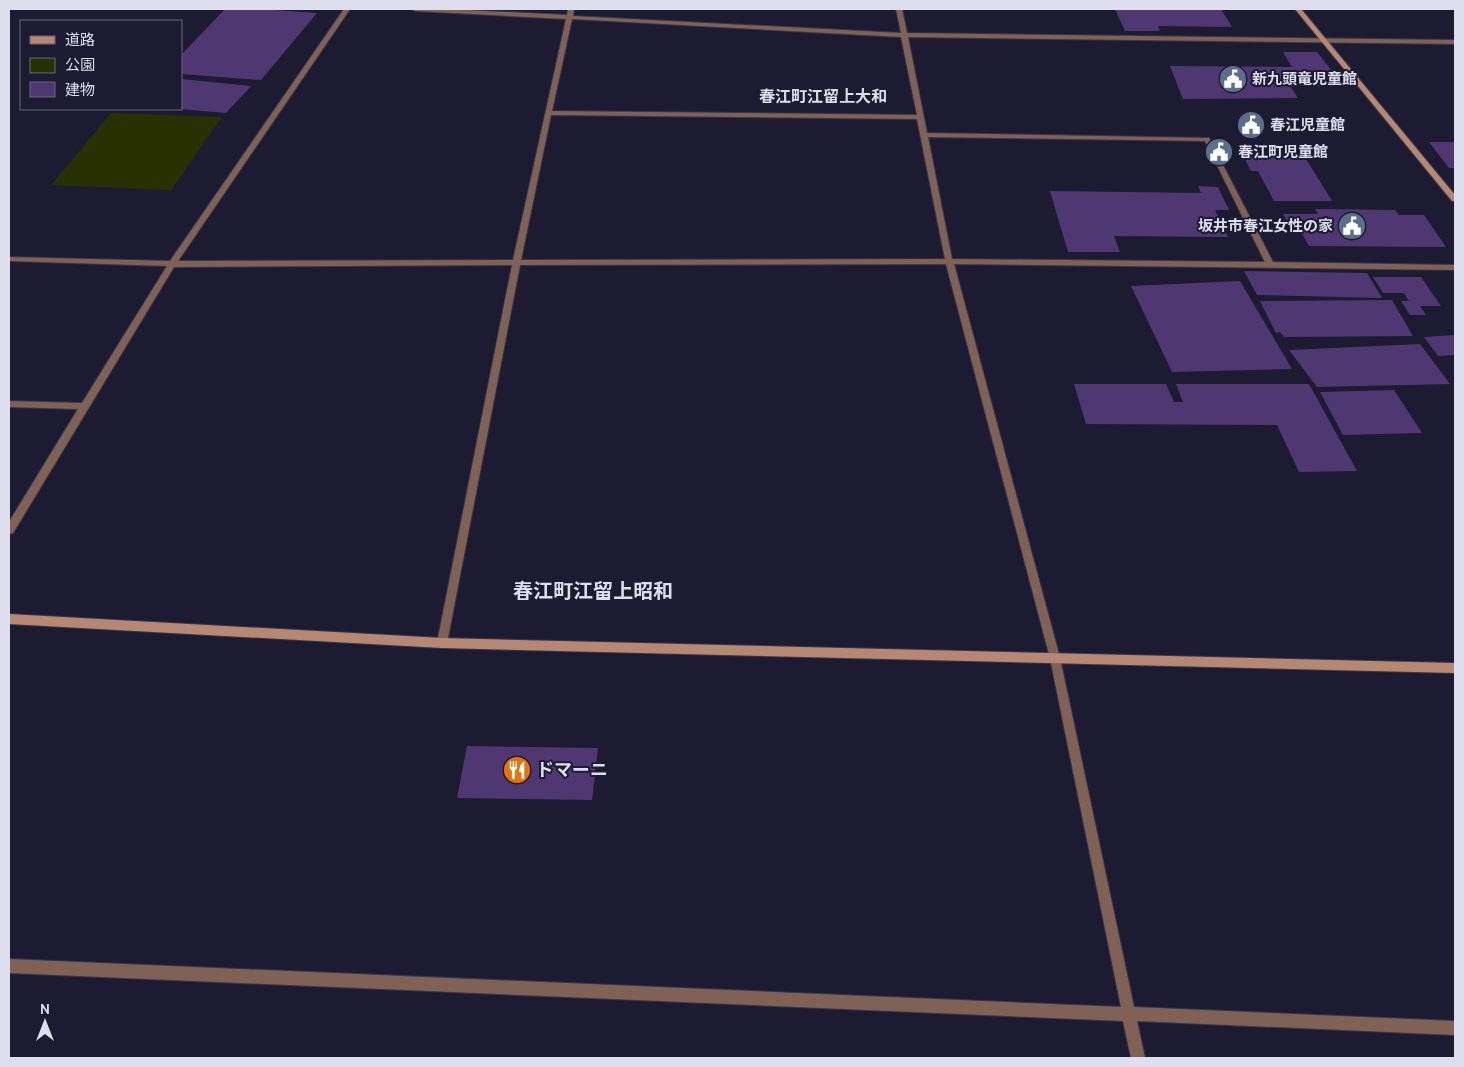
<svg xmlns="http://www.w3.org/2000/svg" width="1464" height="1067" font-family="Cabin,'Noto Sans JP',sans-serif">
<rect width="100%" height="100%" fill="#1c1b32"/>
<path fill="#293001" d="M111 113 222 117 171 190 51 185Z"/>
<g fill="#4f3871">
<path d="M225 9H260L317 13 261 80 181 74V55Z"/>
<path d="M1115 9H1221L1232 27 1158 26 1160 31H1125Z"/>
<path d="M1283 52H1317L1343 85 1290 86 1298 98 1183 99 1170 66 1292 67Z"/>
<path d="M181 79 251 86 226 113 181 109Z"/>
<path d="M1429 142H1455V168H1449Z"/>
<path d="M1242 154H1303L1332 201H1274L1258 171H1251Z"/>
<path d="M1198 186 1218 187 1229 210H1215L1228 237 1114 236 1120 252H1068L1050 191 1201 193Z"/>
<path d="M1315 209 1395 210 1399 215H1424L1446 247 1309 246 1301 232H1293L1283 214H1318Z"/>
<path d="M1244 271 1367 273 1382 298 1257 295Z"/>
<path d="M1373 277H1421L1441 306H1420L1426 315H1410L1401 301H1409L1404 293H1383Z"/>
<path d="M1240 281 1292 369 1172 372 1131 286Z"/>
<path d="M1392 300 1413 336 1284 337 1280 332 1276 333 1260 301Z"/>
<path d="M1455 335V355L1438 356 1424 337Z"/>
<path d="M1420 344 1450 384 1317 387 1289 350Z"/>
<path d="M1074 384H1166L1174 402H1183L1176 384H1309L1357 471 1299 472 1277 425 1086 424Z"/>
<path d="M1394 390 1422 433 1343 435 1320 392Z"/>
<path d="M467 746 598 748 592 800 457 798Z"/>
</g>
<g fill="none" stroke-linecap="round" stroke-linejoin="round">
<defs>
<path id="street" d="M344 9H350L178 261 513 260 566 19 415 11 412 9H444L567 15 568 9H574L573 16 901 33 896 9H902L907 33 1455 40V44L908 37 927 133 1209 138 1273 262 1455 265V270L954 264 1060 658 1134 1007 1455 1021V1035L1137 1021 1145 1058H1131L1123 1021 9 973V959L1121 1007 1050 658 946 264 520 265 447 643 446 646 442 648 438 646 437 643 512 265 174 267 13 533 9 534V522L78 409 9 407V401L82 403 167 266 9 261V257L170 261ZM572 19 901 37 917 115 552 111ZM551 115 917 119 945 259 521 260ZM928 137 1205 141 1265 262 952 259Z"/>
<g id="secondary">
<path d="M1295 9H1301L1455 195V201H1452Z"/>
<path d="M9 614 442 638 1455 663V673L442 648 9 624Z"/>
</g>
</defs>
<use href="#street" stroke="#37364c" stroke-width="2"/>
<use href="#secondary" stroke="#37364c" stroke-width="2"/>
<use href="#street" fill="#7f6155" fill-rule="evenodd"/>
<use href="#secondary" fill="#b68773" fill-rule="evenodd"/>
</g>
<defs>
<symbol id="civic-disc" viewBox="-11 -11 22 22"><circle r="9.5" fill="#5c6f8a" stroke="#1c1b32"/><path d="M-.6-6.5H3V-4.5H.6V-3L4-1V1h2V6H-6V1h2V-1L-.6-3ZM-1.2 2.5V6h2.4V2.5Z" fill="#fff"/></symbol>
<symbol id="restaurant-disc" viewBox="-11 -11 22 22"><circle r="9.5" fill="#e8710a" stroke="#1c1b32"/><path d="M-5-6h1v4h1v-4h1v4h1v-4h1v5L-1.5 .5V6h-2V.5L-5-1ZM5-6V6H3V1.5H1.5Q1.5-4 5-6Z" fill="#fff"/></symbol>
</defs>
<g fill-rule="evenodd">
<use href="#civic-disc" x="1217" y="63" width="32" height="32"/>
<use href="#civic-disc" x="1235" y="109" width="32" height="32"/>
<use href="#civic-disc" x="1203" y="136" width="32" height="32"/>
<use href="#civic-disc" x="1336" y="210" width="32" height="32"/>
<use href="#restaurant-disc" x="501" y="754" width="32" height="32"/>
</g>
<g text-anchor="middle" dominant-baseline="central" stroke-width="4" stroke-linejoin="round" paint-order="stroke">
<g font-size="15" font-weight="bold" fill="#dedeee" stroke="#1c1b32" text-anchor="start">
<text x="1252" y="79">新九頭竜児童館</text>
<text x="1270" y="125">春江児童館</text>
<text x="1238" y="152">春江町児童館</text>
<text x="1333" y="226" text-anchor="end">坂井市春江女性の家</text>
</g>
<g font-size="16" font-weight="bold" fill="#dedeee" stroke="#1c1b32">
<text x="823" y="96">春江町江留上大和</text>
</g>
<g font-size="18" font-weight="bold" fill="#dedeee" stroke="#1c1b32" text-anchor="start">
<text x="536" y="770">ドマーニ</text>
</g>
<g font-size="20" font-weight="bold" fill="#dedeee" stroke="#1c1b32">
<text x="593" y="591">春江町江留上昭和</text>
</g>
</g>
<rect width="1464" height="1067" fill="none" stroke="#dedeee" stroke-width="20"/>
<rect x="20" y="20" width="162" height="90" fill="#1c1b32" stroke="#6a697d"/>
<rect x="30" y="36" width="25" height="8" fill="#b68773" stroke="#6a697d"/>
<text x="65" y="45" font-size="15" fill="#dedeee">道路</text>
<rect x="30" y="58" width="25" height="15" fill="#293001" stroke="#6a697d"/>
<text x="65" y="70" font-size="15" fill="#dedeee">公園</text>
<rect x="30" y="82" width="25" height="15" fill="#4f3871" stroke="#6a697d"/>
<text x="65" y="95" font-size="15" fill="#dedeee">建物</text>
<g transform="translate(45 1022)" stroke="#1c1b32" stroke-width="4" paint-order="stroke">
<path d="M0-4L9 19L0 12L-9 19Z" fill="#dedeee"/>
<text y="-8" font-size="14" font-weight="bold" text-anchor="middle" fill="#dedeee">N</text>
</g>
</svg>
